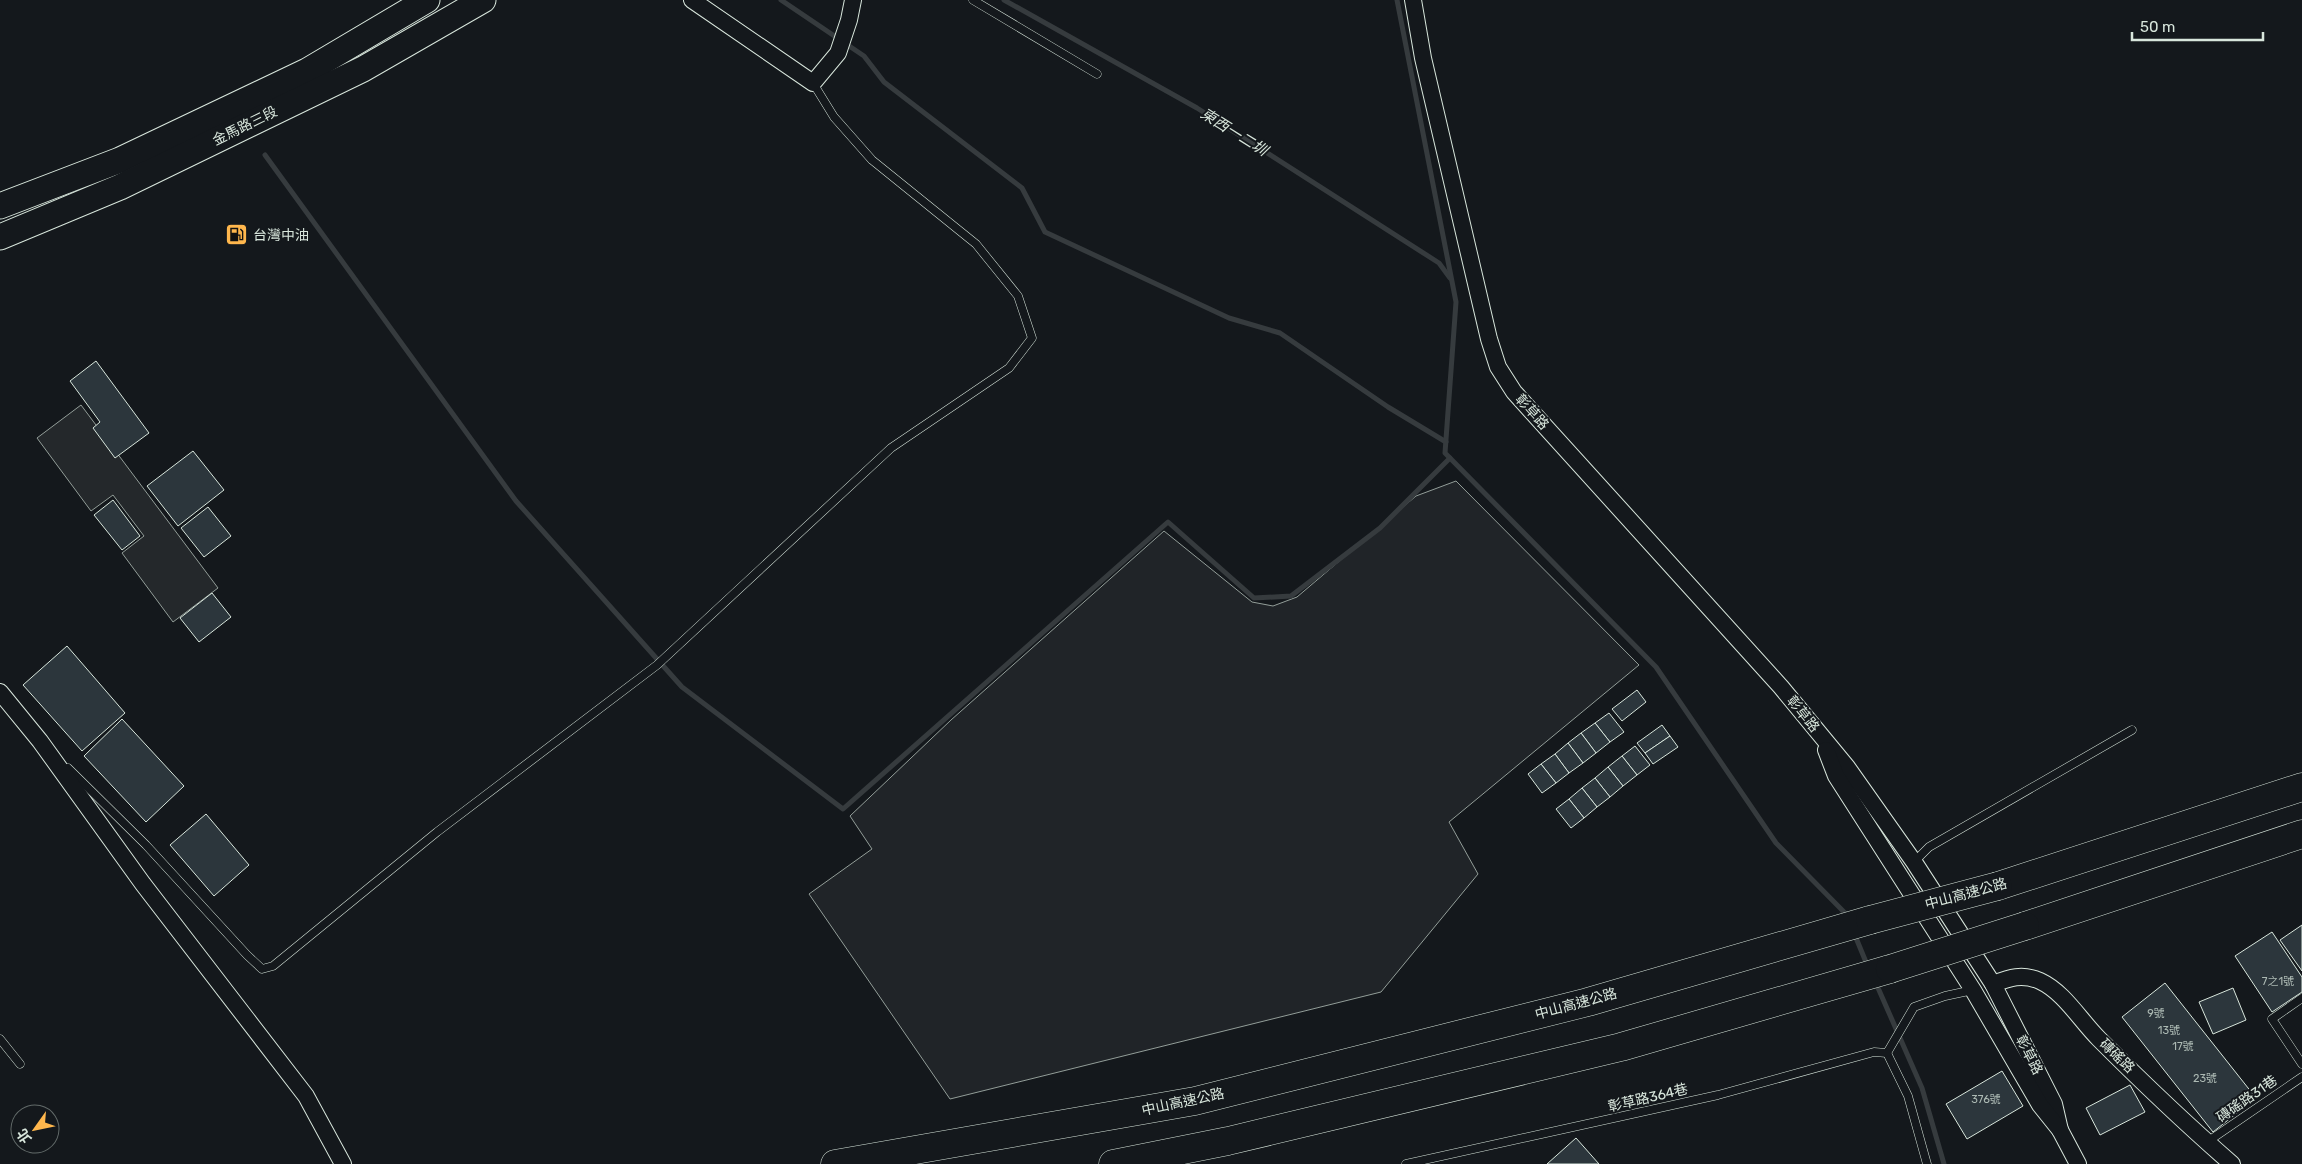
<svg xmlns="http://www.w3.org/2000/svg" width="2302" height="1164" font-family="Rubik,'Noto Sans TC',sans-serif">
<rect width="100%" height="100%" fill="#14181c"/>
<path fill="#202428" stroke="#939e99" d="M1456 481 1639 665 1449 822 1478 874 1381 992 950 1099 809 894 872 849 850 816 951 720 1164 531 1252 602 1273 606 1297 597 1416 496Z"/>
<path fill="#24282b" stroke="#939e99" d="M81 405 218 588 173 622 122 553 144 536 113 495 91 511 37 438Z"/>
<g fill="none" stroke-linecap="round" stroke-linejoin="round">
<g stroke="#363b3e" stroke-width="5">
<path d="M781 0 864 56 884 82 1022 188 1045 232 1229 318 1280 333 1388 407 1446 442"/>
<path d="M1004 0 1197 108 1439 263 1450 278"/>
<path d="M1397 0 1456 302 1445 453 1656 667 1776 843 1845 913 1847 919"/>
<path d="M265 155 516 501 682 687 843 809 1168 522 1254 598 1291 596 1380 528 1450 458"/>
<path d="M1854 933 1868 967"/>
<path d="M1875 981 1922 1088 1944 1164"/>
</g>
</g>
<g fill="#2c363c" stroke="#d8e6dc">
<path d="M96 361 149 433 115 458 93 428 100 422 70 381Z"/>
<path d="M193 451 224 490 178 526 147 486Z"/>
<path d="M113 500 140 536 122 550 94 515Z"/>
<path d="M208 507 231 536 204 557 181 528Z"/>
<path d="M212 593 231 617 199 642 180 618Z"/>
<path d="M67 646 125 713 82 751 23 685Z"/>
<path d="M1637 690 1646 702 1622 721 1612 709Z"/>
<path d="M1609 713 1624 732 1610 742 1595 723Z"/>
<path d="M122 719 184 786 146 822 84 756Z"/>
<path d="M1595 723 1610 742 1596 753 1581 733Z"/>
<path d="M1662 725 1670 736 1645 753 1637 743Z"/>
<path d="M1581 733 1596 753 1583 763 1568 743Z"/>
<path d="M1670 736 1678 747 1653 764 1645 753Z"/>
<path d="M1568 743 1583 763 1569 773 1555 754Z"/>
<path d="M1635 746 1650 765 1637 775 1622 756Z"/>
<path d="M1555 754 1569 773 1556 783 1541 764Z"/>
<path d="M1622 756 1637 775 1623 786 1608 767Z"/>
<path d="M1541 764 1556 783 1542 793 1528 774Z"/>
<path d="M1608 767 1623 786 1610 797 1595 778Z"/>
<path d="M1595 778 1610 797 1597 807 1582 788Z"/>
<path d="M1582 788 1597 807 1584 818 1569 799Z"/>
<path d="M1569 799 1584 818 1571 828 1556 809Z"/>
<path d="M206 814 249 865 214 896 170 845Z"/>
<path d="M2302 925V971L2280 940Z"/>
<path d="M2272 932 2302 977V992L2272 1012 2235 956Z"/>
<path d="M2165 983 2256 1098 2213 1132 2122 1017Z"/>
<path d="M2233 988 2246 1020 2213 1034 2199 1002Z"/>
<path d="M2002 1071 2023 1106 1967 1139 1946 1104Z"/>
<path d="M2130 1085 2145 1112 2100 1135 2086 1108Z"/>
<path d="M1576 1138 1599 1164H1547Z"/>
</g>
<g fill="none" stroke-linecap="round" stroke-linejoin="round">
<defs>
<g id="service">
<path d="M973 0 1097 74"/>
<path d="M68 768 146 845 247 955 262 969 273 966 437 832 657 665 891 448 1009 368 1032 338 1018 296 976 244 872 160 834 117 813 83"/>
<path d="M1914 862 1929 847 2132 730"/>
<path d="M2302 998 2272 1019 2302 1064"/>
<path d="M0 1039 20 1064"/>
<path d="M1887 1053 1908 1096 1927 1164"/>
<path d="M2207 1142 2302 1077"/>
<path d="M1406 1164 1718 1095 1874 1052 1887 1053 1914 1007 1945 996 1973 990"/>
</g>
<g id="minor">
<path d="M692 0 813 83 838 53 849 20 853 0"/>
<path d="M1413 0 1423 58 1489 339 1498 367 1514 392 1781 687 1847 767 1914 862 1993 984 2054 1104 2060 1130"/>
<path d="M0 692 40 741 143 884 306 1096 343 1164"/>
<path d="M1826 750 1836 776 1973 990 2040 1105 2060 1130 2078 1164"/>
<path d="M1993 984C2009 978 2022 973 2040 981 2064 992 2080 1020 2099 1039 2142 1082 2186 1124 2232 1164"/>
</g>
<g id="primary">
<path d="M0 206 120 160 307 71 427 0"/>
<path d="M0 237 120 187 363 69 483 0"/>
</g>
<g id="motorway">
<path d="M1998 886 2302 787"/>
<path d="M2025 926 2302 834"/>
<path d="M835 1164 1195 1101 1588 1002 1870 920"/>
<path d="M1113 1164 1228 1141 1621 1047 1890 969"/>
</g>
</defs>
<use href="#service" stroke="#d8e6dc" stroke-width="9"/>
<use href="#minor" stroke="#d8e6dc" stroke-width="18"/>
<use href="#primary" stroke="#d8e6dc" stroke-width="27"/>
<use href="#motorway" stroke="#d8e6dc" stroke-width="29"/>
<use href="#service" stroke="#14181c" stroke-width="8"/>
<use href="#minor" stroke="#14181c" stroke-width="16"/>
<use href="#primary" stroke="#14181c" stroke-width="25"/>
<use href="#motorway" stroke="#14181c" stroke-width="28"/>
<defs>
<g id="motorway-bridge">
<path d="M1870 920 1998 886"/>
<path d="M1890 969 2025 926"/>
</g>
</defs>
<use href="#motorway-bridge" stroke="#d8e6dc" stroke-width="29" stroke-linecap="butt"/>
<use href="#motorway-bridge" stroke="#14181c" stroke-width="28"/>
</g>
<defs>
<symbol id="fuel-square" viewBox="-11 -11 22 22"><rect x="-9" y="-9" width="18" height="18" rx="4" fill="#ffb74d" stroke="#14181c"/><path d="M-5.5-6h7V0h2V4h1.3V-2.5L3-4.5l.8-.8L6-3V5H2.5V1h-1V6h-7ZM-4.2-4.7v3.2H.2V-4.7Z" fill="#111"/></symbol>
</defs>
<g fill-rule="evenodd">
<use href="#fuel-square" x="224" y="222" width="25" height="25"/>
</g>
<g text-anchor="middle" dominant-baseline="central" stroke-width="4" stroke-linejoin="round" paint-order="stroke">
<g font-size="11" fill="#adbab4">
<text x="2278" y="981">7之1號</text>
<text x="2156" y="1013">9號</text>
<text x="2169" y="1030">13號</text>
<text x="2183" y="1046">17號</text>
<text x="2205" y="1078">23號</text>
<text x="1986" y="1099">376號</text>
</g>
<g font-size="14" fill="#d8e6dc" stroke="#14181c">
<text transform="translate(245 126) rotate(-26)">金馬路三段</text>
<text transform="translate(1532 412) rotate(48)">彰草路</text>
<text transform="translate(1803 714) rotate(51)">彰草路</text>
<text transform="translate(1966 894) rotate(-15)">中山高速公路</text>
<text transform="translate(1576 1004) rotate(-15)">中山高速公路</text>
<text transform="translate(2029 1055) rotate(63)">彰草路</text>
<text transform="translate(2117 1056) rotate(44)">磚磘路</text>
<text transform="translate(1648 1098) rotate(-13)">彰草路364巷</text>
<text transform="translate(2247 1099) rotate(-35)">磚磘路31巷</text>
<text transform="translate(1183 1102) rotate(-12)">中山高速公路</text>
</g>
<g font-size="14" fill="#d8e6dc" stroke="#14181c" text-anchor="start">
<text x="253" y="235">台灣中油</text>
</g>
<g font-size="15" font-style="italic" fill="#d8e6dc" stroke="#14181c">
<text transform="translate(1234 132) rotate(32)">東西一二圳</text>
</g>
</g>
<g transform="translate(35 1129) rotate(237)"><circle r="24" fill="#14181c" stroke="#626a69"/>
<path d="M0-4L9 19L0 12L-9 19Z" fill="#ffb74d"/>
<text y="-8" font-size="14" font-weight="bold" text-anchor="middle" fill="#d8e6dc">北</text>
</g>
<path d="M2132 32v8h131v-8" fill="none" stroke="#d8e6dc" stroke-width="2.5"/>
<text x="2140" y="32" font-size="15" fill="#d8e6dc" stroke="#14181c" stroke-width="4" paint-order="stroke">50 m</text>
</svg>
